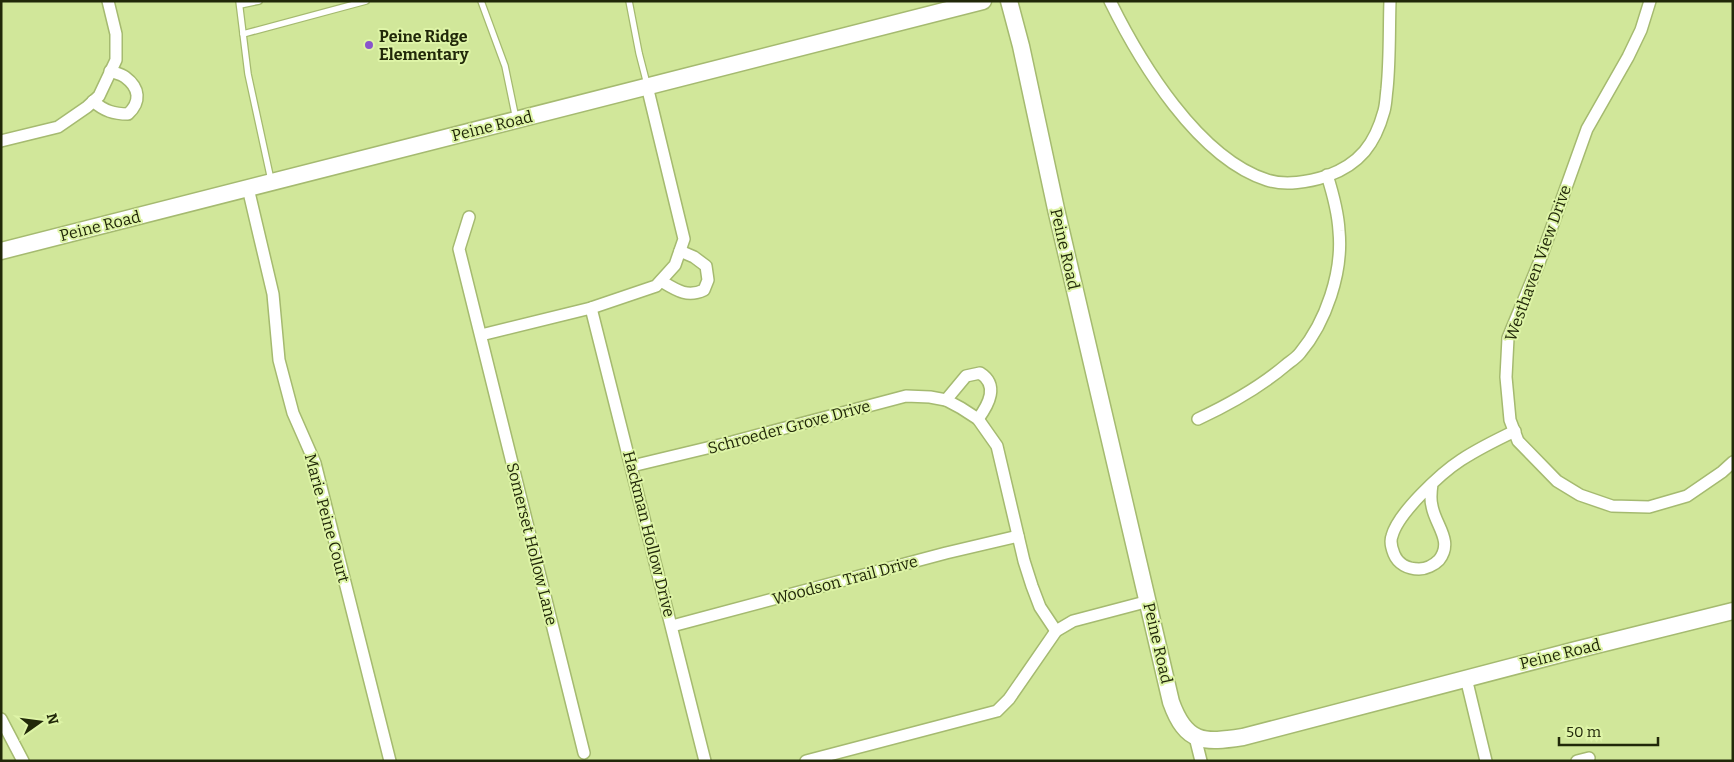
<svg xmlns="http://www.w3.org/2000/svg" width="1734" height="762" font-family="Bitter,serif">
<rect width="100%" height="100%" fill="#d1e79a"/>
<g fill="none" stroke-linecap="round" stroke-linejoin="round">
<defs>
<g id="lane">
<path d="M239 1 248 74 271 180"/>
<path d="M481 1 505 66 516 119"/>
<path d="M629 1 639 53 647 84"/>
<path d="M240 5 259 1"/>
<path d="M243 34 366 1"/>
</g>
<g id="street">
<path d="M1110 1C1140 62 1198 158 1267 180 1285 186 1309 182 1327 176 1360 164 1375 144 1384 111 1386 104 1386 96 1387 89 1390 59 1389 31 1390 1"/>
<path d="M1650 1 1641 30 1628 57 1587 129 1539 263 1508 338 1506 377 1510 420 1518 441 1557 481 1580 495 1612 506 1649 507 1687 496 1722 472 1733 462"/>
<path d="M93 101C104 111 114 114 128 114 141 102 140 88 125 77 121 74 115 73 110 71"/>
<path d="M1 141 58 127 87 107 99 96 116 60V34L108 1"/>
<path d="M248 188 273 294 279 360 293 413 315 463 390 761"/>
<path d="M469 217 459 249 584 753"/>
<path d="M661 281C676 290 687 298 704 290L708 280 706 266 694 257 680 251"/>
<path d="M591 308 705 761"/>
<path d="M481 335 591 308 656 286 675 265 684 239 647 86"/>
<path d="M946 400 966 376 980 373C999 385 989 404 978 419"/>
<path d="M1198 419C1230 404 1259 388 1286 365 1291 361 1296 358 1300 353 1326 322 1343 272 1339 231 1338 212 1333 194 1327 175"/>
<path d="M632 466 732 442 906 396 930 397 946 400 961 408 978 419 997 446 1024 561 1032 586 1040 607 1056 631"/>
<path d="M1432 484C1431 491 1430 499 1432 506 1435 525 1454 541 1439 560 1434 565 1426 569 1419 569 1408 569 1398 564 1394 554 1392 549 1390 541 1392 536 1398 513 1441 473 1461 460 1478 449 1496 440 1515 431"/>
<path d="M672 626 946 553 1018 536"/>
<path d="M1466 678 1486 761"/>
<path d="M1 719 23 761"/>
<path d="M1195 737 1201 761"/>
<path d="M806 761 997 711 1009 699 1056 631 1073 621 1149 601"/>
<path d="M1577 761 1589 758"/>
</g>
<g id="secondary">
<path d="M1009 1 1021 46 1056 209 1171 702C1186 744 1204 743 1243 737L1576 650 1733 611"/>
<path d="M1 251 983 1"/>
</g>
</defs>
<use href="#lane" stroke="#a5ba70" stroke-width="8"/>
<use href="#street" stroke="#a5ba70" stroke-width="14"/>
<use href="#secondary" stroke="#a5ba70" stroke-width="19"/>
<use href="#lane" stroke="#fff" stroke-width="5.5"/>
<use href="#street" stroke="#fff" stroke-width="11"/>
<use href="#secondary" stroke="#fff" stroke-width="16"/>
</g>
<circle fill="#8954cc" stroke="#def4a7" stroke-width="2" cx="369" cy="45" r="5"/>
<g text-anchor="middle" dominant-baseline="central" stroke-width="4" stroke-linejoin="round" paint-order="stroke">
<g font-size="16" font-weight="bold" fill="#212809" stroke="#def4a7" text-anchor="start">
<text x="379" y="36">Peine Ridge<tspan x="379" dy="18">Elementary</tspan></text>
</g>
<g font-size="16" fill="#212809" stroke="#def4a7">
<text transform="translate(492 126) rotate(-14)">Peine Road</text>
<text transform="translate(100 226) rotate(-14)">Peine Road</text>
<text transform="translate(1065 249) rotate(77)">Peine Road</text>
<text transform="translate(1538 263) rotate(-70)">Westhaven View Drive</text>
<text transform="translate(789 427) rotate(-15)">Schroeder Grove Drive</text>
<text transform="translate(327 518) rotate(75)">Marie Peine Court</text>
<text transform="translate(649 534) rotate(76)">Hackman Hollow Drive</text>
<text transform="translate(532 544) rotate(76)">Somerset Hollow Lane</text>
<text transform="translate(845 580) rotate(-15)">Woodson Trail Drive</text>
<text transform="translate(1158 643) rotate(77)">Peine Road</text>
<text transform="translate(1560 654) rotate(-14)">Peine Road</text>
</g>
</g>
<rect width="1734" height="762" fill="none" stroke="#212809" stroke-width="5"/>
<g transform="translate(40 722) rotate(76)" stroke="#def4a7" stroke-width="4" paint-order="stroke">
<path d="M0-4L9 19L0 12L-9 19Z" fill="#212809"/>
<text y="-8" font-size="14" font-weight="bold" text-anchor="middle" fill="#212809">N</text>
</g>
<path d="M1559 737v8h99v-8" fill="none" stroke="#212809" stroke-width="2.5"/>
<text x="1566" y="737" font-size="15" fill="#212809" stroke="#def4a7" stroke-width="4" paint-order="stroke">50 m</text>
</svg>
